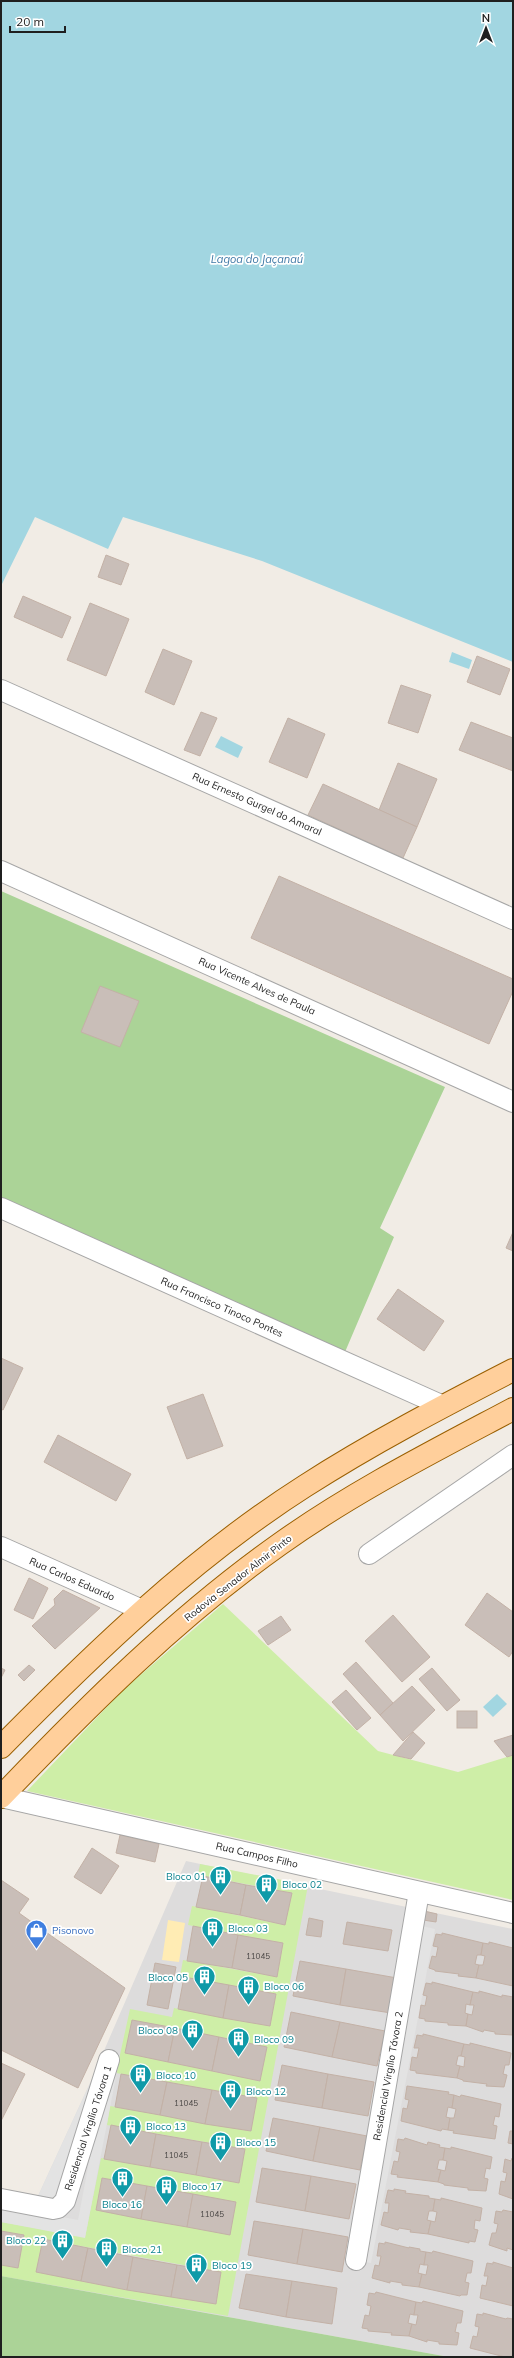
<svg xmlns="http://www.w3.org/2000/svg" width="514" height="2358" font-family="Mulish,sans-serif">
<rect width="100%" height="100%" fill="#f1ece5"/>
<path fill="#dddcdc" d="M186 1861 513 1929V2357H449L1 2276V2190L38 2196 90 2083Z"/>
<g fill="#ceeea7" fill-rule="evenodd">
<path d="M223 1604 378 1751 458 1772 513 1755V1900L27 1791 123 1690Z"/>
<path d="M200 1864 308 1885 228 2316 1 2276V2265L18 2268 24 2235 1 2231V2222L85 2237 101 2158 239 2183 245 2149 107 2125 110 2106 251 2131 257 2098 116 2073 130 2009 172 2017 174 2008 270 2026 276 1994 180 1976 183 1960 277 1977 283 1943 188 1925 192 1906 285 1925 292 1893 198 1875ZM132 2020 267 2047 260 2081 125 2053ZM102 2178 236 2202 230 2234 96 2210ZM43 2239 221 2272 216 2304 36 2272Z"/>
</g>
<g fill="#abd397">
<path d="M1 891 445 1087 380 1228 394 1237 345 1352 1 1198Z"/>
<path d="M1 2276 449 2357H1Z"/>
</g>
<path fill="#ffecb4" d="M168 1920 185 1923 179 1962 162 1960Z"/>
<g fill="#e3e3e3">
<path d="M418 1925 435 1929 371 2263 356 2260Z"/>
<path d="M109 2060 119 2061 85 2238 1 2222V2205L78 2220 102 2094 55 2198 38 2196 90 2083 103 2091Z"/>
</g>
<g fill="#a2d6e1">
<path d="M1 1H513V662L262 561 123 517 108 549 35 517 1 586Z"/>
<path d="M452 652 472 660 469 669 449 662Z"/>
<path d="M221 736 243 747 238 758 215 747Z"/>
<path d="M497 1694 507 1704 493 1717 483 1707Z"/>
</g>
<g fill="#c9beb8" stroke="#c3b1a6">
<path d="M106 555 129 564 121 585 98 577Z"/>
<path d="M23 596 71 617 62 638 14 617Z"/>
<path d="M90 603 129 619 106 676 67 660Z"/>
<path d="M163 649 192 661 174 705 145 692Z"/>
<path d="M477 656 510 669 500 695 467 682Z"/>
<path d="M401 685 431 695 418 733 388 723Z"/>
<path d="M201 712 217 718 200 756 184 750Z"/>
<path d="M288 718 325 734 307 778 269 762Z"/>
<path d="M471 722 513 738V771L459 750Z"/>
<path d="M398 763 437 779 417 827 379 810Z"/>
<path d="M323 784 417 827 403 858 308 815Z"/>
<path d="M279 876 513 979V991L489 1044 251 938Z"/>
<path d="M100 986 139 1001 120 1047 81 1032Z"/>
<path d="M513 1232V1251L506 1248Z"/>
<path d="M398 1289 444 1321 424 1351 377 1319Z"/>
<path d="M1 1358 23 1368 3 1410 1 1409Z"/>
<path d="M203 1394 223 1446 187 1459 167 1407Z"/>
<path d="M58 1435 131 1474 116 1501 44 1462Z"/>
<path d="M29 1578 48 1588 33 1619 14 1610Z"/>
<path d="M63 1590 100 1608 55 1649 32 1626 55 1605 54 1599Z"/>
<path d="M487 1593 513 1612V1651L509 1657 465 1625Z"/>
<path d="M393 1615 430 1657 402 1682 365 1641Z"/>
<path d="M281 1616 291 1630 268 1645 258 1631Z"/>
<path d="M356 1662 393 1703 380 1715 343 1674Z"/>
<path d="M29 1665 35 1670 24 1681 18 1675Z"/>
<path d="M1 1668 5 1670 1 1678Z"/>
<path d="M432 1668 460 1700 447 1711 419 1679Z"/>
<path d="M412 1686 435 1710 403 1741 380 1715Z"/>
<path d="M346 1690 371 1718 357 1730 332 1702Z"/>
<rect x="457" y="1711" width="20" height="17"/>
<path d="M413 1732 425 1743 411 1759 393 1755Z"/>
<path d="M513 1735V1755L507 1757 494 1741Z"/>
<path d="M120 1835 159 1844 155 1862 116 1853Z"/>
<path d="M92 1848 119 1866 101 1894 74 1877Z"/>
<path d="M203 1876 246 1885 240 1915 196 1907Z"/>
<path d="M1 1880 29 1899 19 1913 125 1988 78 2088 1 2050Z"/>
<path d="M246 1885 292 1893 285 1925 240 1915Z"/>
<path d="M424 1911 437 1914 436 1922 423 1920Z"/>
<path d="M309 1918 323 1921 321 1937 306 1935Z"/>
<path d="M347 1922 392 1930 388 1951 343 1944Z"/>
<path d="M193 1926 238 1935 232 1968 187 1961Z"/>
<path d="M442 1933 483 1943 481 1955H477L475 1964 479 1965 476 1978 458 1976 459 1974 435 1971V1970L429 1968 432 1956 436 1957 438 1947 433 1946 436 1934 442 1935Z"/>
<path d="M238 1935 283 1943 277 1977 232 1968Z"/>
<path d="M489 1942 513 1948V1946V1986L476 1978 479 1965H483L485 1956 481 1955 483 1943 489 1944Z"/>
<path d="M300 1961 346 1969 340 2005 293 1996Z"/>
<path d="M155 1963 176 1967 168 2009 147 2005Z"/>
<path d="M346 1969 397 1978 391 2013 340 2005Z"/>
<path d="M184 1977 229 1985 223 2018 178 2009Z"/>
<path d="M432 1982 473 1992 470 2005 466 2004 465 2013 468 2014 466 2026 448 2025V2023L425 2021V2019L419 2018 421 2005 425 2006 427 1996 423 1995 426 1983 432 1984Z"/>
<path d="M229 1985 276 1994 270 2026 223 2018Z"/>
<path d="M479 1991 502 1997V1995L513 1997V2035L495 2034V2032L484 2030 483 2032 466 2026 468 2014 472 2015 474 2005H470L473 1992 479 1993Z"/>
<path d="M291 2012 340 2022 332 2057 284 2047Z"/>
<path d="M132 2020 175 2028 168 2062 125 2053Z"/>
<path d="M340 2022 385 2031 377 2066 332 2057Z"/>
<path d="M175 2028 219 2037 212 2071 168 2062Z"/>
<path d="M423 2034 464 2044 461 2056H458L456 2065 460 2066 457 2078 416 2073V2071L410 2070 412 2057 417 2058 419 2048H414L417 2035 423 2036Z"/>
<path d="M219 2037 267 2047 260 2081 212 2071Z"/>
<path d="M470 2043 511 2053 509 2065H505L503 2074 507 2075 504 2087 486 2086 487 2084 463 2081V2080L457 2078 460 2066 464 2067 465 2057 461 2056 464 2044 470 2045Z"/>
<path d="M1 2063 25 2074 1 2121Z"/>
<path d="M282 2065 328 2074 322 2108 275 2100Z"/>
<path d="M121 2074 167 2082 160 2115 115 2107Z"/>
<path d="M328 2074 374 2082 368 2116 322 2108Z"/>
<path d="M167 2082 212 2090 205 2124 160 2115Z"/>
<path d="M407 2086 449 2092 448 2094 454 2095 452 2108 448 2107 446 2117 450 2118 448 2130 442 2129 441 2131 401 2121 403 2108 407 2109 409 2100 405 2099Z"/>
<path d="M212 2090 257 2098 251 2131 205 2124Z"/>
<path d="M454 2095 460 2097 461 2095 501 2104 499 2117 495 2116 493 2125 497 2126 495 2139 453 2133 454 2131 448 2130 450 2118H454L456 2109 452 2108Z"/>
<path d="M273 2118 320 2127 313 2161 266 2151Z"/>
<path d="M111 2125 156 2134 150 2167 104 2159Z"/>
<path d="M320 2127 367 2136 360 2170 313 2161Z"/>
<path d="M510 2131H513V2144L508 2143Z"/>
<path d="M156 2134 202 2142 196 2175 150 2167Z"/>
<path d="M405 2138 427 2145 428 2142 440 2145 439 2147 445 2148 443 2160H439L437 2169 441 2170 438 2182 397 2177 398 2175 391 2174 394 2161 398 2162 400 2152 396 2151 398 2139 404 2140Z"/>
<path d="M202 2142 245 2149 239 2183 196 2175Z"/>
<path d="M451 2147 492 2157 490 2169 486 2168 484 2178 488 2179 486 2191 468 2190V2188L444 2185V2184L438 2182 441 2170 445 2171 447 2161 443 2160 445 2148 451 2149Z"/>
<path d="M512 2158 513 2159V2199L499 2194 501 2181 505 2182 507 2173 503 2172 505 2159 511 2161Z"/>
<path d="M262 2168 311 2176 305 2211 256 2202Z"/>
<path d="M311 2176 356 2184 349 2219 305 2211Z"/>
<path d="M102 2178 147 2186 141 2219 96 2210Z"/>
<path d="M147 2186 193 2194 187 2227 141 2219Z"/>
<path d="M394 2189 406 2191 405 2193 429 2196V2198L435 2199 433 2211H429L427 2220 431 2221 428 2234 410 2232 411 2230 399 2228 398 2230 381 2225 384 2212 388 2213 389 2203H385L388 2190 394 2191Z"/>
<path d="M193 2194 236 2202 230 2235 187 2227Z"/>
<path d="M441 2198 482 2208 480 2221 475 2220 474 2229 478 2230 475 2242 469 2241V2243L428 2234 431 2221 435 2222 437 2212 433 2211 435 2199 441 2200Z"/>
<path d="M503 2210 513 2212V2250L507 2248V2251L489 2245 492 2233H496L498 2224 494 2223 496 2211 502 2212Z"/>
<path d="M254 2221 303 2229 297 2264 248 2255Z"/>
<path d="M303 2229 348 2237 342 2272 297 2264Z"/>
<path d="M1 2231 24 2235 18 2268 1 2265Z"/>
<path d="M43 2239 88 2248 81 2281 36 2272Z"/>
<path d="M385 2242 409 2248V2247L420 2249V2251L426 2252 424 2265 420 2264 418 2273 422 2274 419 2287 402 2285V2283L390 2281V2283L372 2278 375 2265 379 2266 381 2256H377L379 2243 385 2244Z"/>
<path d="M88 2248 133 2257 127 2290 81 2281Z"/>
<path d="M433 2251 473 2261 471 2273H467L465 2282 469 2283 467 2295H461L460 2296 419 2287 422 2274 426 2275 428 2265H424L426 2252 432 2253Z"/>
<path d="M133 2257 177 2265 171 2297 127 2290Z"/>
<path d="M493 2262 513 2268V2306L480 2298 482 2285 486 2286 488 2276H484L487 2263 493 2264Z"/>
<path d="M177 2265 221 2272 216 2304 171 2297Z"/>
<path d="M246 2274 292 2281 286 2317 239 2308Z"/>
<path d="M292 2281 337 2288 332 2324 286 2317Z"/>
<path d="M376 2292 416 2302 414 2315 410 2314 408 2323 412 2324 409 2336 391 2335 392 2333 368 2331V2329L362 2328 365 2315 369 2316 371 2306 367 2305 369 2293 375 2294Z"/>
<path d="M423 2301 463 2311 461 2323H457L455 2332 459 2333 457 2345 439 2344V2342L427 2340V2342L409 2336 412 2324 416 2325 418 2315H414L416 2302 422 2303Z"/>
<path d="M483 2313 506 2319 507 2318 513 2319V2356L505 2357 470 2348 473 2336 477 2337 479 2327 475 2326 477 2314 483 2315Z"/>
</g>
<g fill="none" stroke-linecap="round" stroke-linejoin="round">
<defs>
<g id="minor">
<path d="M1 690 513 919"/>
<path d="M1 871 513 1102"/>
<path d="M1 1208 443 1406"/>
<path d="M1 1547 142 1610"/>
<path d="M369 1554 513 1455"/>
<path d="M1 1797 513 1913"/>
<path d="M1 2199 53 2209 58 2208 65 2201 109 2060"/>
<path d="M356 2260 419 1892"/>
</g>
<g id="primary">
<path d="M1 1747C95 1652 192 1558 305 1486 372 1443 443 1406 513 1370"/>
<path d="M1 1797C87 1707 177 1617 280 1544 353 1492 434 1451 513 1409"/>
</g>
</defs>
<use href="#minor" stroke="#a6a6a6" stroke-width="22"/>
<use href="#primary" stroke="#9a5f00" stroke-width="24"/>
<use href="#minor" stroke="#fff" stroke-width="20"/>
<use href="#primary" stroke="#ffcf9b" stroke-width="22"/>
</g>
<defs>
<symbol id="building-pin" viewBox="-11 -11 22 30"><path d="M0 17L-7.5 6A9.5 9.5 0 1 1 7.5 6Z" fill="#0f9aa8" stroke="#fff"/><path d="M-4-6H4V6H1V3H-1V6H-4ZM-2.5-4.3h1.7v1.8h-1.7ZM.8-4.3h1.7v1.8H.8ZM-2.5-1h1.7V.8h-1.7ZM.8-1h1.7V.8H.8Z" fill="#fff"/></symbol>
<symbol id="shop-pin" viewBox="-11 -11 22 30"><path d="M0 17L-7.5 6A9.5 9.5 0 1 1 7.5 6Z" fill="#3f7fe0" stroke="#fff"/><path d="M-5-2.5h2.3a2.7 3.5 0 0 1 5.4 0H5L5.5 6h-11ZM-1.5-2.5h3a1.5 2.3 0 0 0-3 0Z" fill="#fff"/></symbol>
</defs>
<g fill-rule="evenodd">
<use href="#building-pin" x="208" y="1864" width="25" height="34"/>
<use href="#building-pin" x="254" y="1872" width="25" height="34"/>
<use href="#building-pin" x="200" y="1916" width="25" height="34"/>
<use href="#shop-pin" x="24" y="1918" width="25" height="34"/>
<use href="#building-pin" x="192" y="1964" width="25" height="34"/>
<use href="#building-pin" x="236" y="1974" width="25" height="34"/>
<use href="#building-pin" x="180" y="2018" width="25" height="34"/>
<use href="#building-pin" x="226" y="2026" width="25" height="34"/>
<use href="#building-pin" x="128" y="2062" width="25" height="34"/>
<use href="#building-pin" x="218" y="2078" width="25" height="34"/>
<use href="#building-pin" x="118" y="2114" width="25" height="34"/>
<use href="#building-pin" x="208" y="2130" width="25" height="34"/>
<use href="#building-pin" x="110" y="2166" width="25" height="34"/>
<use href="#building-pin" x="154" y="2174" width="25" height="34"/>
<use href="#building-pin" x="50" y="2228" width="25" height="34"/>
<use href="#building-pin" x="94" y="2236" width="25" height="34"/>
<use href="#building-pin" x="184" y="2252" width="25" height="34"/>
</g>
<g text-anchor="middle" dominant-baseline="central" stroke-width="3.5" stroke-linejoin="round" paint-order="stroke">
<g font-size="8" fill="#4a4745">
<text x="258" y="1956">11045</text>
<text x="186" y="2103">11045</text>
<text x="176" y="2155">11045</text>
<text x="212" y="2214">11045</text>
</g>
<g font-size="10" fill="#1f1f1f" stroke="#fff">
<text transform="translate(257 804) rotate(24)">Rua Ernesto Gurgel do Amaral</text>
<text transform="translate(257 986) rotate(24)">Rua Vicente Alves de Paula</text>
<text transform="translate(222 1307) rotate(24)">Rua Francisco Tinoco Pontes</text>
<text transform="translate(238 1578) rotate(-38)">Rodovia Senador Almir Pinto</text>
<text transform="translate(72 1579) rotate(24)">Rua Carlos Eduardo</text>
<text transform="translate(257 1855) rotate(13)">Rua Campos Filho</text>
<text transform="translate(388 2076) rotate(-80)">Residencial Virgílio Távora 2</text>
<text transform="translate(88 2128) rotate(-72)">Residencial Virgílio Távora 1</text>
</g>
<g font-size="10" fill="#0d838f" stroke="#fff" text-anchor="start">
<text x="206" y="1876" text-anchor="end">Bloco 01</text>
<text x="282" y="1884">Bloco 02</text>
<text x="228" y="1928">Bloco 03</text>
<text x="188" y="1977" text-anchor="end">Bloco 05</text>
<text x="264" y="1986">Bloco 06</text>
<text x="178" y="2030" text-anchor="end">Bloco 08</text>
<text x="254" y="2039">Bloco 09</text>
<text x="156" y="2075">Bloco 10</text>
<text x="246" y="2091">Bloco 12</text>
<text x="146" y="2126">Bloco 13</text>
<text x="236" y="2142">Bloco 15</text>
<text x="182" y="2186">Bloco 17</text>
<text x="122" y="2204" text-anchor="middle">Bloco 16</text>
<text x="46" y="2240" text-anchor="end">Bloco 22</text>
<text x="122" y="2249">Bloco 21</text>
<text x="212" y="2265">Bloco 19</text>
</g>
<g font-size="10" fill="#366cbe" stroke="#fff" text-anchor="start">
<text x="52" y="1930">Pisonovo</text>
</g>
<g font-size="11" font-style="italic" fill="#3f78a6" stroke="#fff">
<text x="257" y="259">Lagoa do Jaçanaú</text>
</g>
</g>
<rect width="514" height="2358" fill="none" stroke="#1f1f1f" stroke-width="4"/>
<g transform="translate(486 28)" stroke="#ffffff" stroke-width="3" paint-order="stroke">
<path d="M0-3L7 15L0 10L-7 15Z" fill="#1f1f1f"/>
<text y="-6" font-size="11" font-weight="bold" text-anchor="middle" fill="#1f1f1f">N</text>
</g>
<path d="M10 26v6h55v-6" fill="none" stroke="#1f1f1f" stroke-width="2"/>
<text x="16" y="26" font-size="12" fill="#1f1f1f" stroke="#ffffff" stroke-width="3" paint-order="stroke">20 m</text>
</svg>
